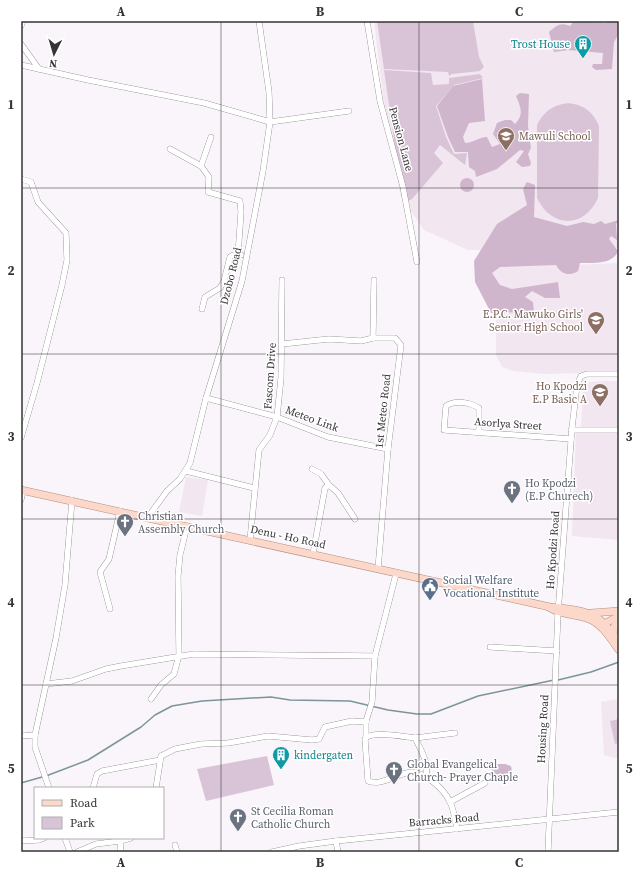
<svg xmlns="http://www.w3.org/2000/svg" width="640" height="873" font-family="'Source Serif 4',serif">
<rect width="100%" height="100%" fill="#faf5fa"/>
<g fill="#f2e6f1">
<path d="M374 21H619V248L468 250 424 230 401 197 384 105Z"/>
<path d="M619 263V372L545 374 513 371 502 367 496 355V314L483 292 486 280 496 265H571Z"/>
<path d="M605 381H619V427H581L583 392 589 382Z"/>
<path d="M576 433H619V540L572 536Z"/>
<path d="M186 477 208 480 202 516 179 512Z"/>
<path d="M619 699V759L604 755 601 702Z"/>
</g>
<g fill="#d9c4d7">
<path d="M377 21H473L479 57 484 67 480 71 452 74 449 76 448 72 384 69Z"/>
<path d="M384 70 431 73 433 85 449 84V78L480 74 483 78 454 85 436 106 446 137 454 154 467 153 465 165 440 145 434 153 443 163 412 199 407 201 402 196Z"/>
<path d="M568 103C584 105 592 111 599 126L598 198C584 229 551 228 537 198V125C544 111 553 105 568 103Z"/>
<path d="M619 719V743L615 744 610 721Z"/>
<path d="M267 756 274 785 206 801 197 769Z"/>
</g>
<g fill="#cfb6cd">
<path d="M574 21 606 23 607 21H619L617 37 614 42 612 69 596 70 592 67 593 64H602L603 53 568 50 554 52 549 32C557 25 560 22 570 26Z"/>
<path d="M482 79 485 121 469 123 463 137 465 143C474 143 478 137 487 137L492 147 500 144 493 134 497 123 505 120H511L515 124C524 114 521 108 516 96L520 93 529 94 528 126 531 148 528 154 531 163 530 166 522 167 516 162 524 151 520 150 497 169 476 177 475 171 469 167 468 152H455L448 137 437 106 453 86Z"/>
<circle cx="467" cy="185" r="7"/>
<path d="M527 182 535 185 534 217 567 226 583 222 594 224 601 221 605 224 619 220 616 224 617 240 611 236 609 239 618 251C613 265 592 263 580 263L578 271C569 277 561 274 556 265L500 267 492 273 500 285 512 289 558 282 560 298H545L532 291 525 297 533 302 534 312 491 313 475 282 474 261 497 224 527 205 523 189Z"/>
<path d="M498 764H505L511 766 512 771 501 778 496 777 491 769Z"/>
</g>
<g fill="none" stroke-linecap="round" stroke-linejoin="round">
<g stroke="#7b959b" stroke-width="1.5">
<path d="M558 680 591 672 619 662"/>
<path d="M46 776 88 760 141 727 155 715 172 706 202 701 271 697 290 700 350 701 388 710 417 714H431L478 696 554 680"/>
<path d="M21 783 42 777"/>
</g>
<defs>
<g id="minor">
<path d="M367 21 380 101 403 187 417 262"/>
<path d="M21 26 23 21"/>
<path d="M21 44 39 69"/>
<path d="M21 65 88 80 204 103 270 122 349 111"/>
<path d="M211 137 201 166 209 177 208 192 240 201 241 212 238 255"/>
<path d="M170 149 201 166"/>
<path d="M21 179 31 182 38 202 66 233 67 260 62 285 37 383 21 438"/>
<path d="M374 280 373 338H395L401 345 388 449 378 569"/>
<path d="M202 309 205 297 220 288 224 281 230 257 233 255H241"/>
<path d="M282 344 329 339 361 341 373 338"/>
<path d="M206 398 277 417 328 437 388 449"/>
<path d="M571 430H619"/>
<path d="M479 433V408C469 402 456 400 446 406L444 430 571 439"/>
<path d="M312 469 321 474 329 485"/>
<path d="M186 471 254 488"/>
<path d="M21 500 23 490"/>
<path d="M148 517 167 491 180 479 190 463 206 398 242 281 263 171 270 122 269 92 259 21"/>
<path d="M250 540 259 450 270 435 277 417 281 378 282 280"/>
<path d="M313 554 325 488 329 485 338 493 355 519"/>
<path d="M110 609 100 572 109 559 120 511"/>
<path d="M490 647 557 651"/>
<path d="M46 684 72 681 106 669 121 666 194 654 375 656 396 574"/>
<path d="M151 699 161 685 174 674 179 655 178 576 180 555 187 526"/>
<path d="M21 736 35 735"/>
<path d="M366 737V721L372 702 375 656"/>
<path d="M415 738 455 733"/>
<path d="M426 776C429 763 421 750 415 738 405 737 371 730 365 739L368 781C379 786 395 776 406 773 422 768 444 789 450 802 454 810 455 820 457 829"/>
<path d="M49 788 35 747V735L56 638 65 585 72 500"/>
<path d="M93 788 97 774 102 771 160 760"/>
<path d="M156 788 161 756 175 749 201 744 228 743 268 736 312 740 319 739 325 727 352 721 366 722"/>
<path d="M450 802 485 783"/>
<path d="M65 838 70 852"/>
<path d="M21 841 39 840 44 838"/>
<path d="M120 841 121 852"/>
<path d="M336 841 338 852"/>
<path d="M175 845 177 852"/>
<path d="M77 852 96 844 120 841 131 838"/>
<path d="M272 852 299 846 336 841 619 812"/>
<path d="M548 852 558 613 572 428 577 385 581 376 587 374H619"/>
</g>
<g id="major">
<path d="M21 490 550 607C559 607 566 609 575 610 601 615 603 622 619 642"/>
<path d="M550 608C562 615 576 614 589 619 602 624 611 639 619 650"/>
<path d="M591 613 619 611"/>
<path d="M602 625 619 616"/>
<path d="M613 634 614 627 619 620"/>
</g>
</defs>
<use href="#minor" stroke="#746f73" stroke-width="6"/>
<use href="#major" stroke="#b48e7f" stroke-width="8"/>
<use href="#minor" stroke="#fff" stroke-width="5.5"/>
<use href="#major" stroke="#fbd8ca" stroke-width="7"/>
</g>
<path fill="none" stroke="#363436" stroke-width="1" stroke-opacity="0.55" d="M221 21V852M419 21V852M21 188H619M21 354H619M21 519H619M21 685H619"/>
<defs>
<symbol id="building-pin" viewBox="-11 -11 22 30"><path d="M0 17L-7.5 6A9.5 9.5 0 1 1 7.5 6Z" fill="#0f9aa8" stroke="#fff"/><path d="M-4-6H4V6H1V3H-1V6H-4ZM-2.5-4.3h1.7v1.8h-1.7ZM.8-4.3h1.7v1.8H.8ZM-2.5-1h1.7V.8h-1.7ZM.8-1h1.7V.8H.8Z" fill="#fff"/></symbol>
<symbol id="school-pin" viewBox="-11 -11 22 30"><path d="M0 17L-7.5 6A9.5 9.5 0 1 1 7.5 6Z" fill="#8d6e63" stroke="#fff"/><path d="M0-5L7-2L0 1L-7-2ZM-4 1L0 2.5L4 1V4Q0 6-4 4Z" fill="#fff"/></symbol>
<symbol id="church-pin" viewBox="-11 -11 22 30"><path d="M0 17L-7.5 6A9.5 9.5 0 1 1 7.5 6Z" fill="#6b7280" stroke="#fff"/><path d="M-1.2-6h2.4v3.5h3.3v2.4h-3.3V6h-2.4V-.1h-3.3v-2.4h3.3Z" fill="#fff"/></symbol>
<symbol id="civic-pin" viewBox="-11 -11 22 30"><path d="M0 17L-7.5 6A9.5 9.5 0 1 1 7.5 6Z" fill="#5c6f8a" stroke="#fff"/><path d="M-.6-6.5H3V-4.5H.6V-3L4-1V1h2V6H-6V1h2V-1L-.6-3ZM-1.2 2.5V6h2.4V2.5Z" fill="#fff"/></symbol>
</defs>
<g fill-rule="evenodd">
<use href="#building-pin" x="573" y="34" width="20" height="27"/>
<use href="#school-pin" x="496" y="126" width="20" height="27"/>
<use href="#school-pin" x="586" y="310" width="20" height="27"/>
<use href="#school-pin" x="590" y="382" width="20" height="27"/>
<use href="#church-pin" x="502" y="479" width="20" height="27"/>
<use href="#church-pin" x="115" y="512" width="20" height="27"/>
<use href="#civic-pin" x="420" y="576" width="20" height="27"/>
<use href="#building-pin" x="271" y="745" width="20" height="27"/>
<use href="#church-pin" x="384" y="760" width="20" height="27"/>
<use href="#church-pin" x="228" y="807" width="20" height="27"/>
</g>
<g text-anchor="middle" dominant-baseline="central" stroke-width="3" stroke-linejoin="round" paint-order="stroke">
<g font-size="11" fill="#0d838f" stroke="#fff" text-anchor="end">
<text x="570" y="44">Trost House</text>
<text x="294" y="755" text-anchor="start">kindergaten</text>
</g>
<g font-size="11" fill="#785e54" stroke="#fff" text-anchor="end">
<text x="519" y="136" text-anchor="start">Mawuli School</text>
<text x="583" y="314">E.P.C. Mawuko Girls'<tspan x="583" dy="13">Senior High School</tspan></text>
<text x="587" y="386">Ho Kpodzi<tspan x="587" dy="13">E.P Basic A</tspan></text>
</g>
<g font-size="11" fill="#363436" stroke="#fff">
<text transform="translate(401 139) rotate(75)">Pension Lane</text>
<text transform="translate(231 276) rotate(-76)">Dzobo Road</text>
<text transform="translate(270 376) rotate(-86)">Fascom Drive</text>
<text transform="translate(383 411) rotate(-84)">1st Meteo Road</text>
<text transform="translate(312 419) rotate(20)">Meteo Link</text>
<text transform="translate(508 424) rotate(4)">Asorlya Street</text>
<text transform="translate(288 537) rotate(12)">Denu - Ho Road</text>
<text transform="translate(553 550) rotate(-86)">Ho Kpodzi Road</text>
<text transform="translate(543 729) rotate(-87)">Housing Road</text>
<text transform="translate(444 820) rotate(-5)">Barracks Road</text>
</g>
<g font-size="11" fill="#5b616d" stroke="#fff" text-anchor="start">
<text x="525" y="483">Ho Kpodzi<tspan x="525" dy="13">(E.P Churech)</tspan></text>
<text x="138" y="516">Christian<tspan x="138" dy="13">Assembly Church</tspan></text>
<text x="407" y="764">Global Evangelical<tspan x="407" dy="13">Church- Prayer Chaple</tspan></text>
<text x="251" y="811">St Cecilia Roman<tspan x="251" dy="13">Catholic Church</tspan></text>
</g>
<g font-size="11" fill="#4e5e75" stroke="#fff" text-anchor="start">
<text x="443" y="580">Social Welfare<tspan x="443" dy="13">Vocational Institute</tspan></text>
</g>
</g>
<rect width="640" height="873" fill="none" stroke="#ffffff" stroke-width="44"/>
<rect x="34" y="787" width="130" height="52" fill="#ffffff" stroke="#afaeaf"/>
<rect x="42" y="800" width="20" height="6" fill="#fbd8ca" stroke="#afaeaf"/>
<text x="70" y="807" font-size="12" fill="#363436">Road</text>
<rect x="42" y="817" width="20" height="12" fill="#d9c4d7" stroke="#afaeaf"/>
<text x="70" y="827" font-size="12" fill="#363436">Park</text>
<g transform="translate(54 54) rotate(185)" stroke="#ffffff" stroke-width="3" paint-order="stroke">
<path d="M0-3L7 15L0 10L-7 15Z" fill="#363436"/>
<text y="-6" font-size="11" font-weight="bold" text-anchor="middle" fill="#363436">N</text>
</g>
<rect x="22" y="22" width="596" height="829" fill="none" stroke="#363436" stroke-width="1.5"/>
<g font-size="13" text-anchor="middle" font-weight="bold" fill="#363436">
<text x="121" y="16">A</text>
<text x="320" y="16">B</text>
<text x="519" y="16">C</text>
<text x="11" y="109">1</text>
<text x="629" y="109">1</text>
<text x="11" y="275">2</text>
<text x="629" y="275">2</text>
<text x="11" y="441">3</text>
<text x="629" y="441">3</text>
<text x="11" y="607">4</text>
<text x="629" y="607">4</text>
<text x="11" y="773">5</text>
<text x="629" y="773">5</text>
<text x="121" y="867">A</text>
<text x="320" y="867">B</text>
<text x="519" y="867">C</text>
</g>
</svg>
